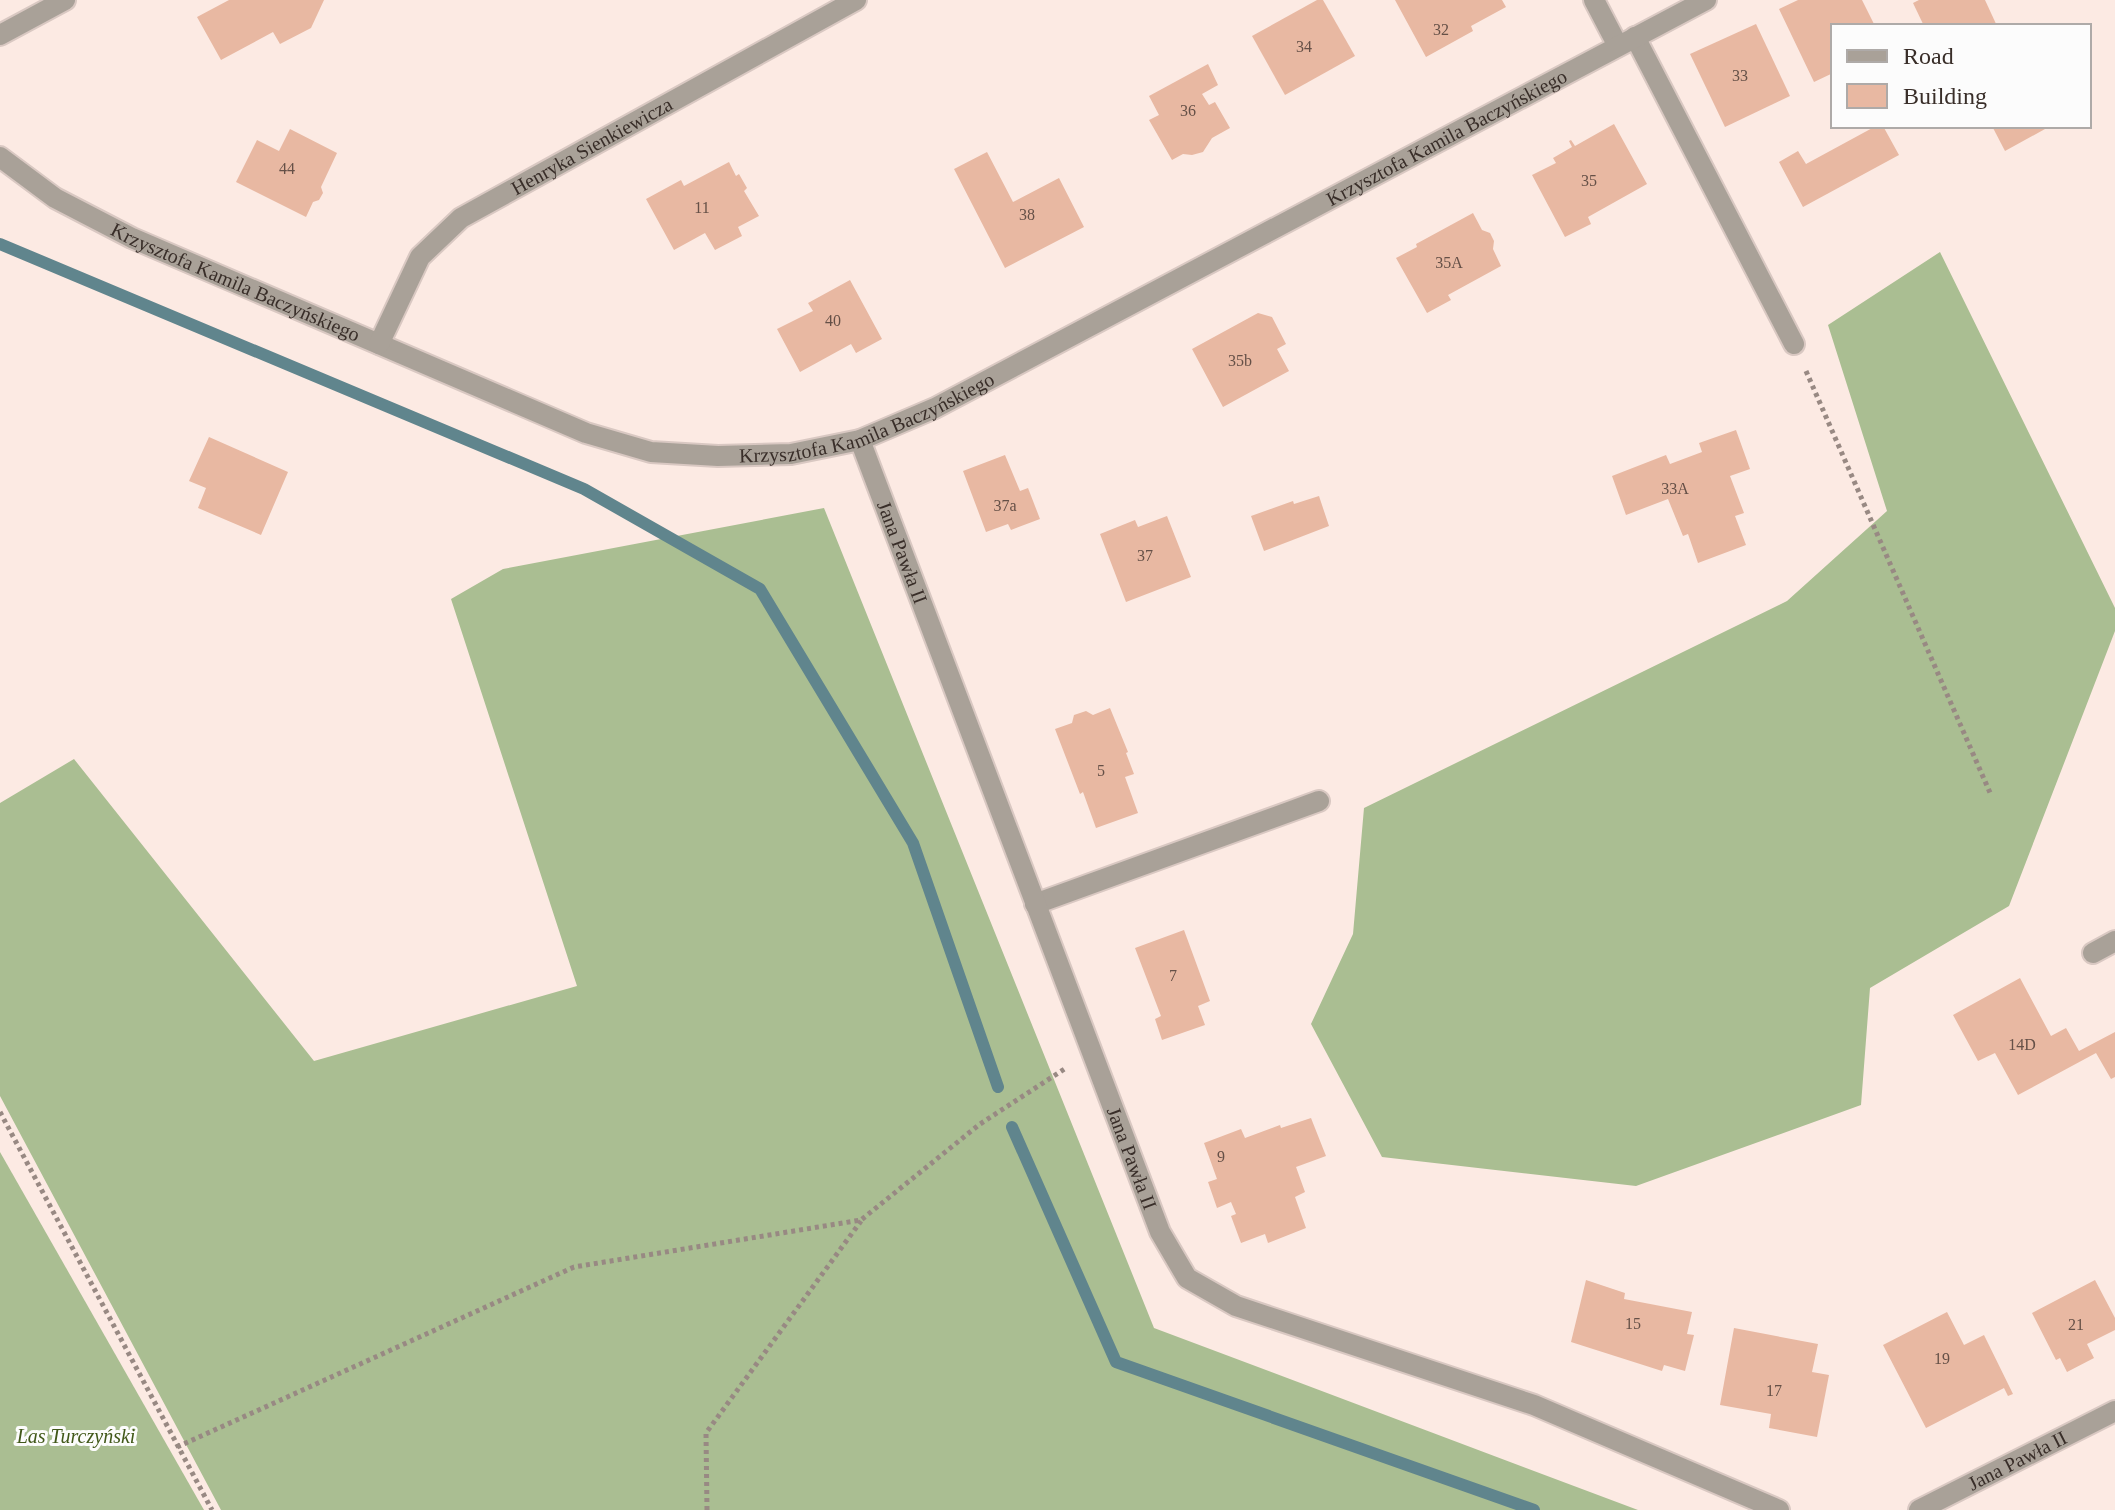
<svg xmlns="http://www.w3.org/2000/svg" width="2115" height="1510" font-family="'Times New Roman',serif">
<rect width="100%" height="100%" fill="#fceae3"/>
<g fill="#aabe92">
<path d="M1940 252 2115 608V631L2009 906 1870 988 1861 1105 1636 1186 1382 1157 1311 1024 1353 934 1364 808 1787 601 1887 511 1828 325Z"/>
<path d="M824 508 1154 1328 1638 1510H221L0 1096V803L74 759 314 1061 577 986 451 599 503 569Z"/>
<path d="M0 1152 204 1510H0Z"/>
</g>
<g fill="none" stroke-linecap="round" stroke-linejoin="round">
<g stroke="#60858d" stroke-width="12">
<path d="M0 244 584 489 760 589 913 843 998 1087"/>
<path d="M1012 1127 1116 1362 1534 1510"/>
</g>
</g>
<g fill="#e8b8a2">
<path d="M229 0H324L311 28 280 44 273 32 221 60 197 17Z"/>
<path d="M1317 0H1323L1355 56 1285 95 1252 36Z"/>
<path d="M1395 0H1502L1506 7 1471 26 1473 31 1426 57Z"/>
<path d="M1798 0H1862L1875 26H1833V73L1814 82 1779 9Z"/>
<path d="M1919 0H1985L1997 26H1924L1913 3Z"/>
<path d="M1756 24 1790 96 1725 127 1690 54Z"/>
<path d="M1208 64 1218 85 1202 94 1209 105 1215 102 1230 128 1212 138 1203 152 1192 155 1183 154 1172 160 1149 120 1159 115 1149 96Z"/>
<path d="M1614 124 1647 184 1588 217 1591 224 1565 237 1532 175 1556 163 1553 158 1572 147 1569 141 1571 140 1575 146Z"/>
<path d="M1876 126H1883L1899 155 1803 207 1779 162 1798 151 1806 164Z"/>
<path d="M1992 126H2043L2045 129 2005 151Z"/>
<path d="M290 129 337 153 321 187 323 193 319 200 313 202 306 217 236 182 257 140 279 151Z"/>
<path d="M987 152 1013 202 1059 178 1084 227 1005 268 954 169Z"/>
<path d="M729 162 736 176 739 174 747 188 744 191 759 216 738 227 742 236 715 250 705 233 674 250 646 199 681 180 684 186Z"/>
<path d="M1473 213 1482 230 1490 233 1494 241 1493 249 1501 266 1448 295 1451 300 1427 313 1396 258 1417 247 1416 244Z"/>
<path d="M850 280 882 339 856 353 851 344 800 372 777 329 813 311 808 303Z"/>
<path d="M1258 313 1272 317 1286 344 1277 349 1289 371 1223 407 1192 349Z"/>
<path d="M1736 430 1750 469 1730 476 1744 513 1735 516 1746 545 1698 563 1688 534 1683 536 1668 499 1626 515 1612 476 1666 455 1670 464 1702 452 1699 443Z"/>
<path d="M209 437 288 472 261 535 198 508 206 488 189 481Z"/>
<path d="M1005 455 1020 491 1028 488 1040 519 1011 530 1008 524 986 532 963 471Z"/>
<path d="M1319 496 1329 526 1264 551 1251 516 1293 501 1294 504Z"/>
<path d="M1167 516 1191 577 1126 602 1100 534 1135 520 1138 527Z"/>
<path d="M1110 708 1128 752 1126 753 1134 774 1125 777 1138 813 1096 828 1083 792 1080 794 1055 729 1072 723 1074 715 1086 711 1093 715Z"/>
<path d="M1184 930 1210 1001 1198 1006 1205 1025 1162 1040 1155 1019 1161 1016 1135 948Z"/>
<path d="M2020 978 2051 1036 2066 1028 2079 1051 2115 1032V1077L2111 1079 2096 1053 2018 1095 1995 1053 1978 1061 1953 1015Z"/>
<path d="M1311 1118 1326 1156 1296 1167 1305 1192 1295 1197 1306 1228 1268 1243 1265 1234 1241 1243 1231 1216 1236 1214 1231 1202 1217 1208 1208 1182 1217 1179 1204 1143 1241 1129 1245 1138 1280 1125 1281 1128Z"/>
<path d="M1586 1280 1625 1293 1624 1299 1692 1312 1687 1334 1694 1335 1685 1371 1664 1365 1662 1371 1571 1342Z"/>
<path d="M2095 1280 2115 1318V1330L2087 1344 2094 1358 2067 1372 2060 1358 2056 1360 2032 1313Z"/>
<path d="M1947 1312 1964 1345 1984 1335 2013 1394 2008 1396 2004 1388 1926 1428 1883 1345Z"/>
<path d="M1734 1328 1818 1344 1812 1372 1829 1375 1817 1437 1769 1428 1771 1414 1720 1405Z"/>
</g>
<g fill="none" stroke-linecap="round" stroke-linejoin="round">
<defs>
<path id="lane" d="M1035 904 1319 801"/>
<g id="street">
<path d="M1594 0 1618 46"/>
<path d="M0 35 65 0"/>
<path d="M1635 37 1794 344"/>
<path id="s1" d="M0 157 55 198 132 238 586 433 651 452 718 456 791 454 860 440 935 408 1706 0"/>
<path id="s2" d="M379 344 420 257 461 218 856 0"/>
<path id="s3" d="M860 440 1160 1232 1187 1278 1236 1306 1534 1405 1779 1510"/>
<path d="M2093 953 2115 941"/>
<path id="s4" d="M1919 1510 2115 1411"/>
</g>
</defs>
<use href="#lane" stroke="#d9c8c2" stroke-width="24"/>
<use href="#street" stroke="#d9c8c2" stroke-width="24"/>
<g stroke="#988983" stroke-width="5" stroke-dasharray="4 4" stroke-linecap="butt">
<path d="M1806 371 1991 795"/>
<path d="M0 1112 212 1510"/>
<path d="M177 1447 574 1267 861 1220 980 1124 1066 1068"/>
<path d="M707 1510 706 1433 861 1221"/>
</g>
<use href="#lane" stroke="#a9a198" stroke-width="20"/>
<use href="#street" stroke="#a9a198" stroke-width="20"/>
</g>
<g text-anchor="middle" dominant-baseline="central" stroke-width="6" stroke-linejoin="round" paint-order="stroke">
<g font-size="16" fill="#655047">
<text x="1441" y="29">32</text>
<text x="1304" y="46">34</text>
<text x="1740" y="75">33</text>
<text x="1188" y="110">36</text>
<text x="287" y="168">44</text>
<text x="1589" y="180">35</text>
<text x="702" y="207">11</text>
<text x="1027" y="214">38</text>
<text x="1449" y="262">35A</text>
<text x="833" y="320">40</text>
<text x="1240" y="360">35b</text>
<text x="1675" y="488">33A</text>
<text x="1005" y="505">37a</text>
<text x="1145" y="555">37</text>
<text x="1101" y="770">5</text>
<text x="1173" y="975">7</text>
<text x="2022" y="1044">14D</text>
<text x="1221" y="1156">9</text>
<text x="1633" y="1323">15</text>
<text x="2076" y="1324">21</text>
<text x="1942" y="1358">19</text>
<text x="1774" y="1390">17</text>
</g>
<g font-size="20" fill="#392e29" stroke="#fcfcfc">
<text stroke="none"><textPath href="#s1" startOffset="1588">Krzysztofa Kamila Baczyńskiego</textPath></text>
<text stroke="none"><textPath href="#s2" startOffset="302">Henryka Sienkiewicza</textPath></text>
<text stroke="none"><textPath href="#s1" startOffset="268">Krzysztofa Kamila Baczyńskiego</textPath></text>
<text stroke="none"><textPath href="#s1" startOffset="940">Krzysztofa Kamila Baczyńskiego</textPath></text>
<text stroke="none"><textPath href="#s3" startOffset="120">Jana Pawła II</textPath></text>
<text stroke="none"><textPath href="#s3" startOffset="768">Jana Pawła II</textPath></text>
<text stroke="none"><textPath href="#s4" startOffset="110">Jana Pawła II</textPath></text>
</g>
<g font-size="20" font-style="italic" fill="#415819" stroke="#fcfcfc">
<text x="76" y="1436">Las Turczyński</text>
</g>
</g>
<rect x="1831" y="24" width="260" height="104" fill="#fcfcfc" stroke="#aeaaa8" stroke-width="2"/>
<rect x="1847" y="50" width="40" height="12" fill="#a9a198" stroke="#aeaaa8" stroke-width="2"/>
<text x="1903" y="64" font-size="24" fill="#392e29">Road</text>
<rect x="1847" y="84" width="40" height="24" fill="#e8b8a2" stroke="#aeaaa8" stroke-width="2"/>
<text x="1903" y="104" font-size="24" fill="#392e29">Building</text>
</svg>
